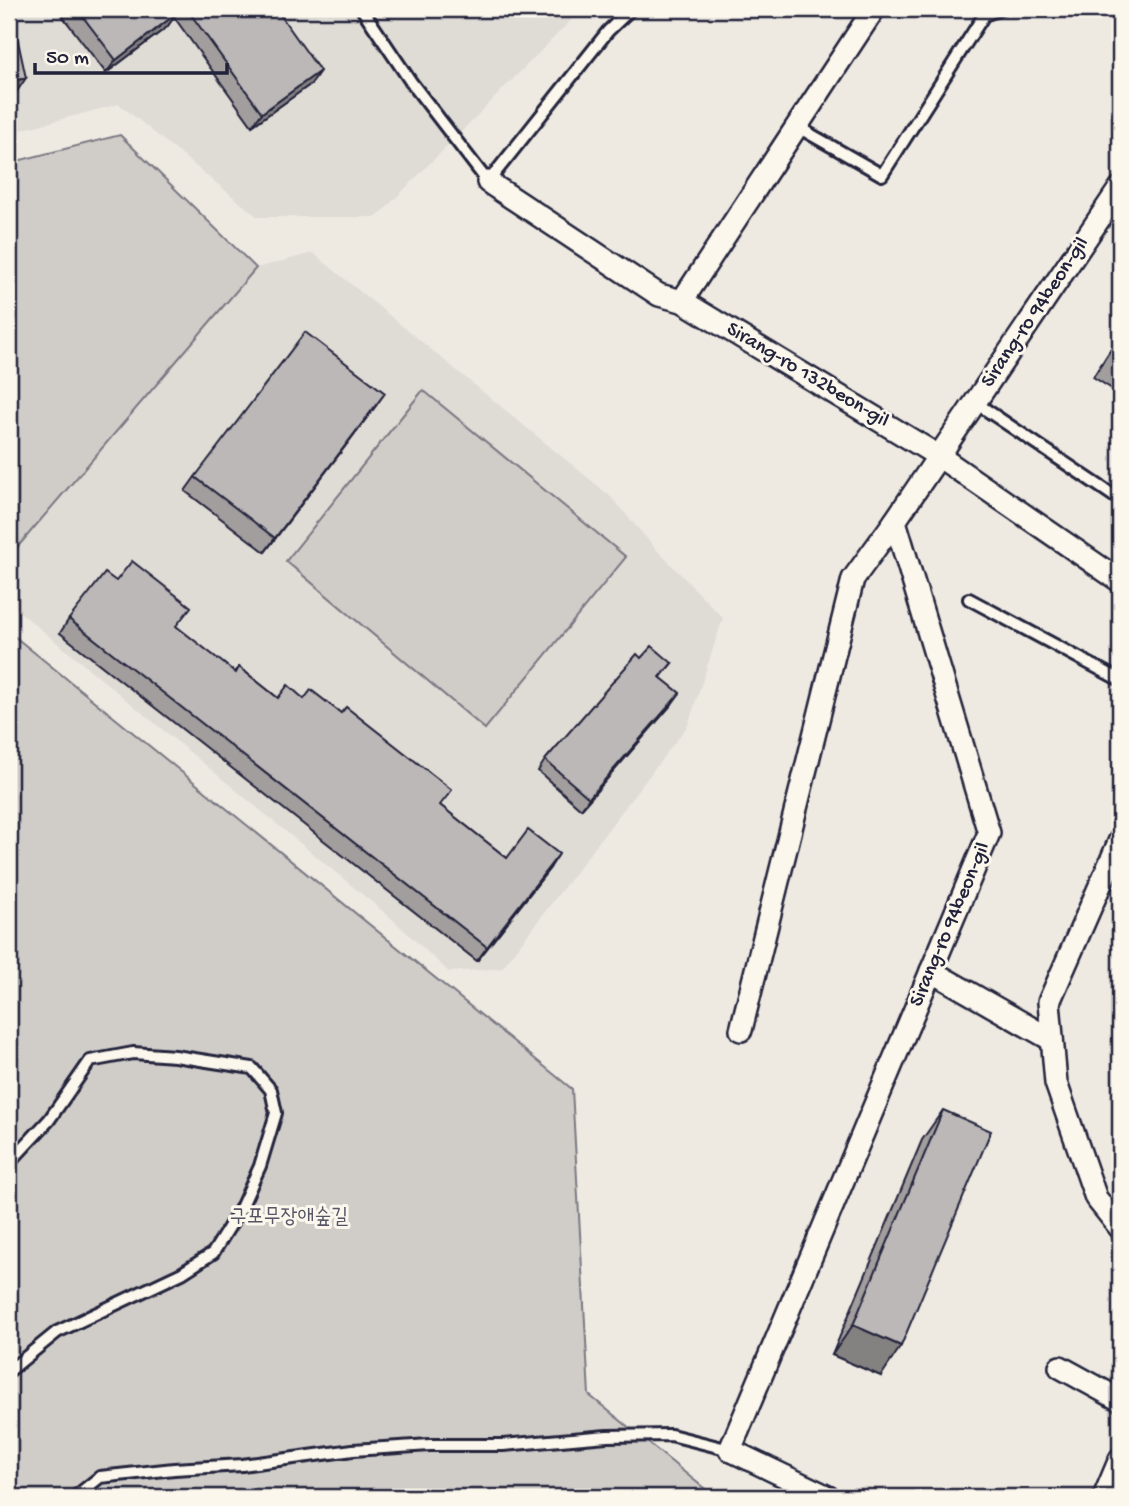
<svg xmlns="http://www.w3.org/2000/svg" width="1129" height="1506" font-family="'Gochi Hand','Poor Story',sans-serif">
<rect width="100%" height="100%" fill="#eeeae2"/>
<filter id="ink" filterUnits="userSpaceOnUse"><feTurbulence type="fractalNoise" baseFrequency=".0143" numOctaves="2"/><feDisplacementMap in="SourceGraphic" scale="14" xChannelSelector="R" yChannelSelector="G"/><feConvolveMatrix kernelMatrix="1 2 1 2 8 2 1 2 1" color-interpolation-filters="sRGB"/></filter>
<g filter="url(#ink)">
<g fill="#dfdbd5">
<path d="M9 9H582L377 217H258L119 104 9 133Z"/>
<path d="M313 253 609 495 655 548 723 618 688 725 502 968 449 972 391 918 9 603V557L256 268Z"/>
</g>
<g fill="#d0cdc9" stroke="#797882" stroke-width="2">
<path d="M120 135 256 268 9 557V163Z"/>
<path d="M423 390 626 557 485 729 286 561Z"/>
<path d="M9 632 572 1089 589 1395 715 1497H9Z"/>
</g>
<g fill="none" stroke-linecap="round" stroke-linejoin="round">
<defs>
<g id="service">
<path d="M362 9 411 82 488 182 608 31 631 9"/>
<path d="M796 126 882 175 984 15 1001 9"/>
<path d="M976 403 1120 500"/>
<path d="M969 599 1120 680"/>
<path d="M9 1163 49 1120 90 1061 133 1053 175 1056 252 1068 271 1090 276 1113 260 1166 241 1208 213 1253 182 1273 57 1332 9 1371"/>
<path d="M75 1497 100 1477 174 1469 242 1465 353 1450 430 1445H503L607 1436 671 1435 730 1450"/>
</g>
<g id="minor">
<path d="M488 182 659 295 682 301 940 457 1120 581"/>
<path d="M682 301 874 9"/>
<path d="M1120 840 1049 1002 1056 1083 1096 1198 1120 1228"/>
<path d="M931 971 1052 1040"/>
<path d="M741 1030 853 579 895 521"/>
<path d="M1060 1367 1120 1400"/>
<path d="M828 1497 730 1450 989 833 895 521 1120 188"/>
<path d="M1104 1497 1120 1459"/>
</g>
</defs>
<use href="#service" stroke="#22223b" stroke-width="16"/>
<use href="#minor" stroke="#22223b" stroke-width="26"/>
<use href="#service" stroke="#fbf7ec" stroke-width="10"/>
<use href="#minor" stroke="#fbf7ec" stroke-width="21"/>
</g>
<g fill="#a29e9e" stroke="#22223b" stroke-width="2">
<path d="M57 9H276L311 84 252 126 174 17 167 27 106 73Z"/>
<path d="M1120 335V394L1093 377Z"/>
<path d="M375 407 265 552 185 491 195 477Z"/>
<path d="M69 619 235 672 239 667 278 698 441 806 507 858 550 868 477 961 60 633Z"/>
<path d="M641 658 672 663 661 677 672 704 581 809 538 771 545 760Z"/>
<path d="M943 1110 881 1376 832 1355 922 1140Z"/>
</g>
<g fill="#848181" stroke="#22223b" stroke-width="2">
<path d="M177 13 167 27 106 73 116 60Z"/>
<path d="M320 71 311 84 252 126 262 113Z"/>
<path d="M26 78 9 103V82Z"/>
<path d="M385 393 375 407 265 552 275 538Z"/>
<path d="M680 693 672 704 581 809 589 798Z"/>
<path d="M559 854 550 868 477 961 487 947Z"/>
<path d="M853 1325 901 1346 881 1376 832 1355Z"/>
</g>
<g fill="#bcb8b8" stroke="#22223b" stroke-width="2">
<path d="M9 9H11L26 78 9 82Z"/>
<path d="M77 9H174L177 13 116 60Z"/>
<path d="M187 9H276L320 71 262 113Z"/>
<path d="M305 332 385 393 275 538 195 477Z"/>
<path d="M1120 337V351L1114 347Z"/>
<path d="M132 561 191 607 176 626 236 673 239 667 278 698 288 685 304 699 311 690 341 713 346 707 452 790 440 805 507 858 528 830 559 854 487 947 69 619 105 573 116 581Z"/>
<path d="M652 646 672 663 660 677 680 693 589 798 545 760 637 654 641 658Z"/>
<path d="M943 1110 991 1131 901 1346 853 1325Z"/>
</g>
</g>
<g text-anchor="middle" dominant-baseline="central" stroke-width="6" stroke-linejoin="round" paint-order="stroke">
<g font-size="21" fill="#22223b" stroke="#fbf7ec">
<text transform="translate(1036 313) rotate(-56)">Sirang-ro 94beon-gil</text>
<text transform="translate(807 376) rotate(31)">Sirang-ro 132beon-gil</text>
<text transform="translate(951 925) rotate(-67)">Sirang-ro 94beon-gil</text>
</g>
<g font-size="21" fill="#565566" stroke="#fbf7ec">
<text x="289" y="1218">구포무장애숲길</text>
</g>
</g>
<rect width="1129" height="1506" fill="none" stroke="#fbf7ec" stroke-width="35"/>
<rect x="18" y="18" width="1094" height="1471" fill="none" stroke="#22223b" stroke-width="2.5" filter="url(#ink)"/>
<path d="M35 63v10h192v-10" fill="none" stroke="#22223b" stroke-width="3.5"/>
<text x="46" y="63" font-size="21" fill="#22223b" stroke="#fbf7ec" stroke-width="5" paint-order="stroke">50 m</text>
</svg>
